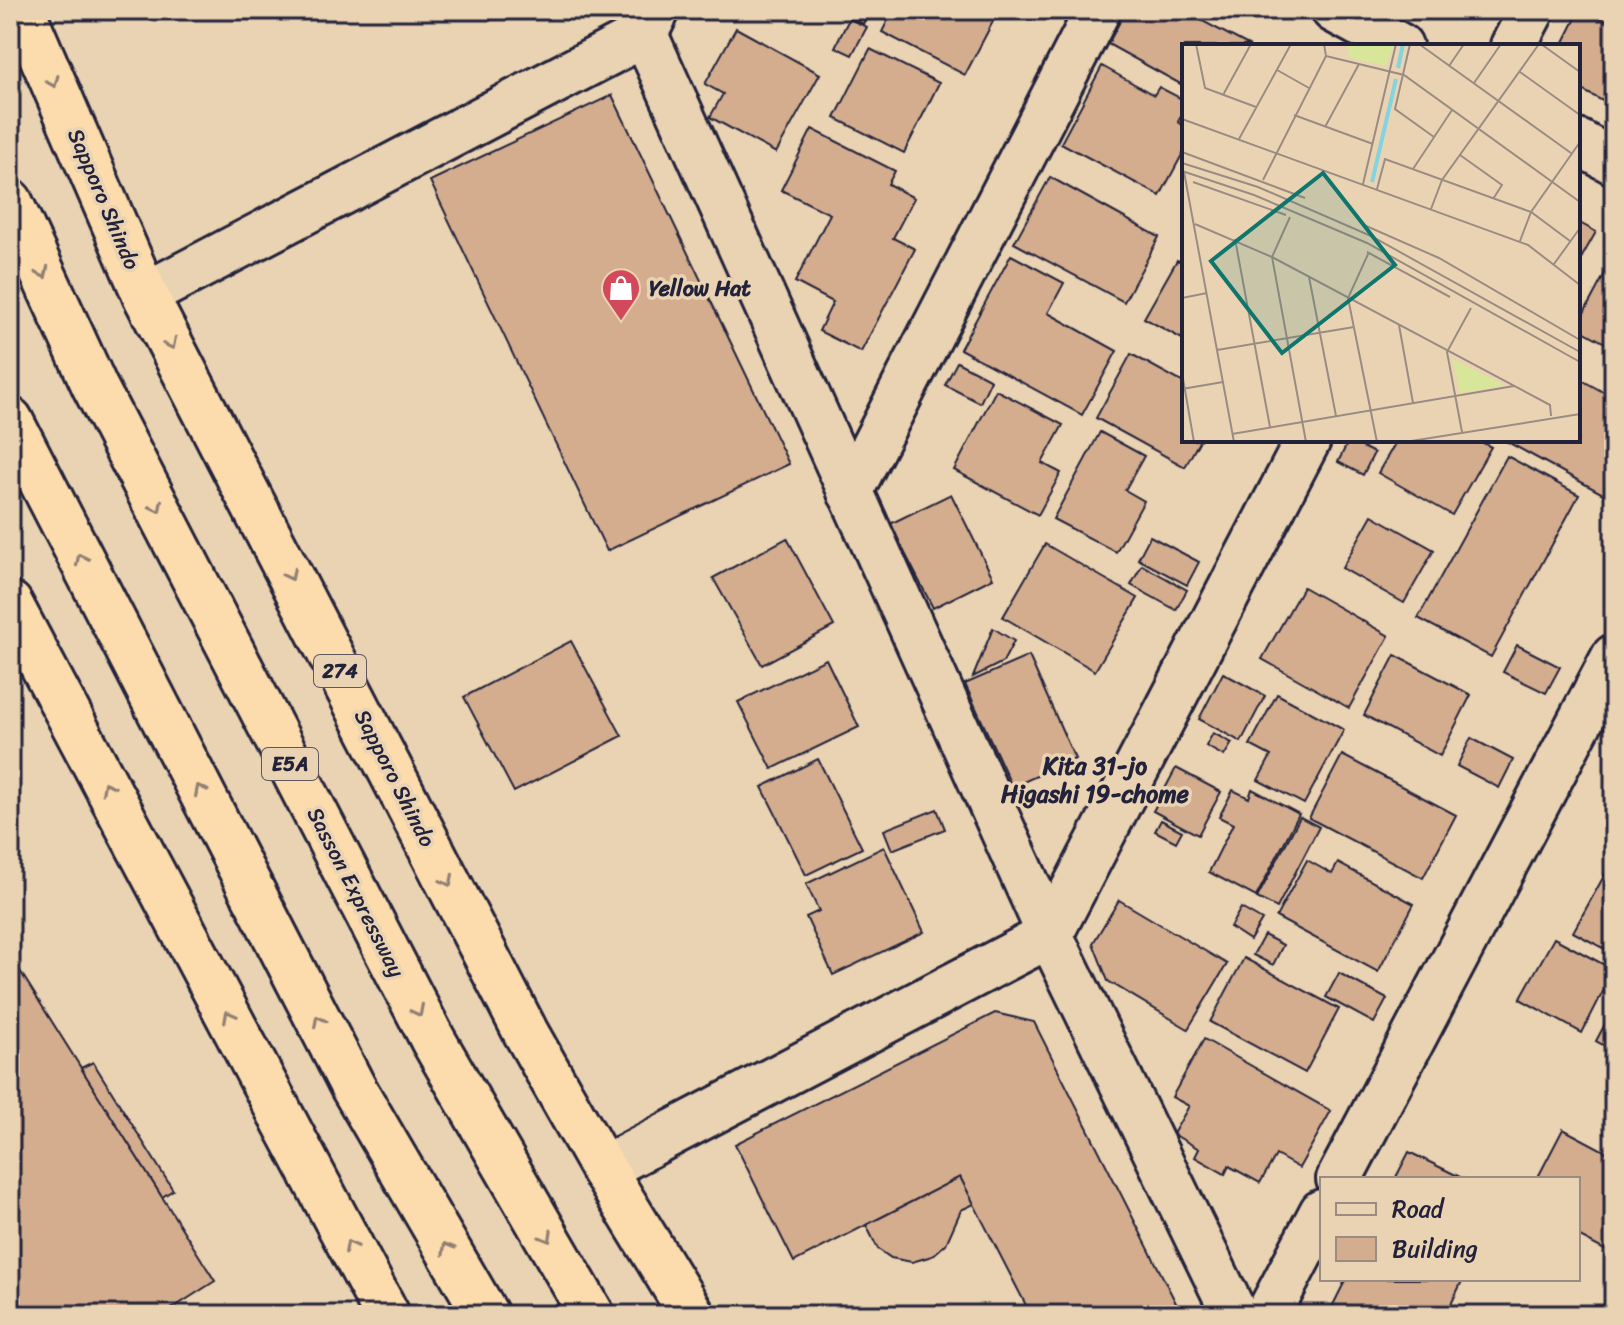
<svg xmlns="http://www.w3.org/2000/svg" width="1624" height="1325" font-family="Sriracha,sans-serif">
<rect width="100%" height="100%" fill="#ead3b3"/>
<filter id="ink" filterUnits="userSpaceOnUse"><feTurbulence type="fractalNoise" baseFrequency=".0125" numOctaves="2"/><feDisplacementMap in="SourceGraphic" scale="16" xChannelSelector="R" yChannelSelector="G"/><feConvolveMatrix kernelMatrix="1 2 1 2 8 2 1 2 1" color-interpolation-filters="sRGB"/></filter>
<g filter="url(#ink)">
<g fill="#d4ad8f" stroke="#22223b" stroke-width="2">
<path d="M833 10H870L863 24Z"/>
<path d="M893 10H999L965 75 882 32Z"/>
<path d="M1126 10H1192L1189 14 1250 46H1184V86L1108 44Z"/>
<path d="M1580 10H1586L1614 25V107L1578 88V46H1562Z"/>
<path d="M849 19 867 27 852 55 835 47Z"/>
<path d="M736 28 820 74 776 153 710 117 723 94 705 84Z"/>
<path d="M870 49 939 83 904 153 835 118Z"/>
<path d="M1102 66 1154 95 1159 87 1184 100V110L1178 122 1184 126V151L1160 196 1061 143Z"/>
<path d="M612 95 789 464 607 551 430 181Z"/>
<path d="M812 129 895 171 888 184 914 198 893 238 915 249 861 352 819 331 833 302 795 282 830 214 781 190Z"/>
<path d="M1050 177 1159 237 1124 302 1014 243Z"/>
<path d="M1578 222 1596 232 1578 264Z"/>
<path d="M1011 255 1064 283 1048 313 1117 351 1082 415 960 349Z"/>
<path d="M1614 257V348L1578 328V324Z"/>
<path d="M1177 260 1184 263V340L1144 318Z"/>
<path d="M1131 354 1184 383V440H1200L1185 467 1096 418Z"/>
<path d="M957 362 991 380 980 403 945 385Z"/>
<path d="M1578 378 1614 398V500L1504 440H1578Z"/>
<path d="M996 390 1063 425 1042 463 1061 473 1038 515 954 470Z"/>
<path d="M1100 432 1144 456 1125 490 1144 501 1116 552 1053 519Z"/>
<path d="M1349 440 1374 453 1363 475 1338 462Z"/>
<path d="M1397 440H1478L1491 447 1452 515 1378 473Z"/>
<path d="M1507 456 1579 495 1491 657 1418 618Z"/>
<path d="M951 494 993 578 933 608 890 524Z"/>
<path d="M1372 515 1434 550 1404 603 1342 568Z"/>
<path d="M1150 536 1199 562 1187 585 1138 559Z"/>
<path d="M787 538 834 626 762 665 713 578Z"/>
<path d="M1045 544 1138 598 1095 671 1003 617Z"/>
<path d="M1142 565 1187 590 1176 610 1131 585Z"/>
<path d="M1303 587 1389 636 1349 708 1262 659Z"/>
<path d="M993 628 1014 641 1003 662 973 677Z"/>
<path d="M571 641 622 736 514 792 464 697Z"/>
<path d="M1517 645 1560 667 1546 693 1503 672Z"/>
<path d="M1395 655 1471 695 1440 756 1364 715Z"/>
<path d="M1029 656 1075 759 1012 787 965 684Z"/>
<path d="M826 659 859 727 772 769 738 702Z"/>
<path d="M1223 673 1265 696 1241 742 1199 719Z"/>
<path d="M1277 694 1344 730 1304 804 1258 780 1271 756 1250 745Z"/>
<path d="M1213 733 1232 743 1224 756 1206 746Z"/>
<path d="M1471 738 1513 760 1499 788 1457 766Z"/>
<path d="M1342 755 1456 815 1423 878 1309 818Z"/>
<path d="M818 759 862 848 806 875 762 787Z"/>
<path d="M1176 768 1221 792 1198 835 1153 811Z"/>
<path d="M1252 789 1299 814 1256 897 1209 872 1233 824 1219 817 1233 790 1249 798Z"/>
<path d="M937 809 945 829 892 850 884 830Z"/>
<path d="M1300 817 1319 827 1277 908 1257 898Z"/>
<path d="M1161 820 1182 831 1176 842 1155 831Z"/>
<path d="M884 847 924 932 833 975 806 917 819 911 806 884Z"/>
<path d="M1307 860 1332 874 1338 863 1414 904 1378 972 1276 917Z"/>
<path d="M1609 867 1614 870V954L1573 932Z"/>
<path d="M1119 900 1227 964 1188 1029 1108 981 1093 943Z"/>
<path d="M1241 908 1262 920 1250 940 1230 927Z"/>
<path d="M1264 935 1283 945 1273 965 1253 955Z"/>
<path d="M1554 938 1614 970 1582 1033 1520 999Z"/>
<path d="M10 955 215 1281 162 1315H10Z"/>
<path d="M1244 958 1339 1009 1305 1073 1210 1022Z"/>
<path d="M1339 973 1387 999 1374 1023 1326 997Z"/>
<path d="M1614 1007V1051L1596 1041Z"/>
<path d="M995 1013 1034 1022 1182 1315H1031L960 1177 794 1262 735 1144Z"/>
<path d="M1204 1039 1331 1111 1299 1168 1276 1155 1260 1183 1229 1166 1225 1174 1195 1157 1199 1149 1173 1134 1189 1106 1172 1097Z"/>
<path d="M93 1062 173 1190 162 1197 81 1068Z"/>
<path d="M1563 1129 1614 1156V1255L1578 1236V1179H1537Z"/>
<path d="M1409 1152 1464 1179H1395Z"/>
<path d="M960 1177 974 1204 961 1210 946 1244 932 1256 912 1262 891 1258 878 1249 866 1225Z"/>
<path d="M1346 1279H1463L1446 1315H1328Z"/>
</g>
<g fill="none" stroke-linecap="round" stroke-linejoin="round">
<defs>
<g id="street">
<path d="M634 10 1050 935 1235 1315"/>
<path d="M1334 10 1400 46"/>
<path d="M1513 46 1532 10"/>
<path d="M1578 142 1614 162"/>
<path d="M145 295 645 34 657 10"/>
<path d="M850 492 1098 10"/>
<path d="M603 1169 1050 935 1308 440"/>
<path d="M1339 1179 1614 657"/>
<path d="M1268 1315 1322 1212"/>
</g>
<g id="highway">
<path d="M22 10 145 295 526 1033 603 1169 692 1315"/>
<path d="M10 202 95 387 433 1040 592 1315"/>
<path d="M10 420 353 1087 486 1315"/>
<path d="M10 604 387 1315"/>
</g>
</defs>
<use href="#street" stroke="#22223b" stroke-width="50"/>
<use href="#highway" stroke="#22223b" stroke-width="50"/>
<use href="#street" stroke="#ead3b3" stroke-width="44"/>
<use href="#highway" stroke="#fcdcac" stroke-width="44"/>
</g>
<defs><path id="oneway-chevron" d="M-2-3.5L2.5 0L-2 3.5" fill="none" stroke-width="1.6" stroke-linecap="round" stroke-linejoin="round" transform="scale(2)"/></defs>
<g stroke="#8f7f74">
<use href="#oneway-chevron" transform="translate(53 82) rotate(67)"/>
<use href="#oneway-chevron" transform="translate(43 273) rotate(65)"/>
<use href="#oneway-chevron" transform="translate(171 344) rotate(63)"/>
<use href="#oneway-chevron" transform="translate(157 507) rotate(63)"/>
<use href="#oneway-chevron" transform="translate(81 559) rotate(-117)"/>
<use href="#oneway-chevron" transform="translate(290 575) rotate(63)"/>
<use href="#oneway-chevron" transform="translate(107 787) rotate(-118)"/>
<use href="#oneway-chevron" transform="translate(200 790) rotate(-117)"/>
<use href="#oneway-chevron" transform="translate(448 881) rotate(63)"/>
<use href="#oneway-chevron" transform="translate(418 1011) rotate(63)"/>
<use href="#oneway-chevron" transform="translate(229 1016) rotate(-118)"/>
<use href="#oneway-chevron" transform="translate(319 1021) rotate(-117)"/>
<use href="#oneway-chevron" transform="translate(547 1237) rotate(60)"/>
<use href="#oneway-chevron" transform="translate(350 1246) rotate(-118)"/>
<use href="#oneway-chevron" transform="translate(447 1248) rotate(-120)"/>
</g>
</g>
<defs>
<symbol id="shop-pin" viewBox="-11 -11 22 30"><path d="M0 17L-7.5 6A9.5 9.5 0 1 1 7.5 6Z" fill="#d1495b" stroke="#ead3b3"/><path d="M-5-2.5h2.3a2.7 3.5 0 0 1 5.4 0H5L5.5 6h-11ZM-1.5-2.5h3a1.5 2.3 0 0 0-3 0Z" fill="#fff"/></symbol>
</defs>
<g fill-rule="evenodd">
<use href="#shop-pin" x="599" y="266" width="44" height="60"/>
</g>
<g text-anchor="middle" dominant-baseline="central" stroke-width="7" stroke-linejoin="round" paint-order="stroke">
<g fill="#ead3b3" stroke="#5e575f" stroke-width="2">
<rect x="314" y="655" width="52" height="32" rx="6"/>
<rect x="262" y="748" width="56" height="32" rx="6"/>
</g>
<g font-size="20" font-weight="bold" fill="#22223b">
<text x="340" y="671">274</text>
<text x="290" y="764">E5A</text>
</g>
<g font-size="22" fill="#22223b" stroke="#ead3b3">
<text transform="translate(104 199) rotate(67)">Sapporo Shindo</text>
<text transform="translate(395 778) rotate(63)">Sapporo Shindo</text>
<text transform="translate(356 892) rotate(63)">Sasson Expressway</text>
</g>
<g font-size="22" font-weight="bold" fill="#22223b" stroke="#ead3b3" text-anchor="start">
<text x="649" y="288">Yellow Hat</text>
</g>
<g font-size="24" font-weight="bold" fill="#22223b" stroke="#ead3b3">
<text x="1095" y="766">Kita 31-jo<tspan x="1095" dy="28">Higashi 19-chome</tspan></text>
</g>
</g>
<g transform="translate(1182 44)">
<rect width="398" height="398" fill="#ead3b3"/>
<path d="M165 0H212L204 22 168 14ZM270 315 319 339V342L278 349Z" fill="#d7e699"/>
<path fill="none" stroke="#83d4de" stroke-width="4" d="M216 24 221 0M190 138 214 35"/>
<path fill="none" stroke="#9a8c83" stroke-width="2" d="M14 0 23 44 74 63M228 0 213 65 252 93M237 0 389 109M359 0 398 28M144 12 222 31 398 158M267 22 282 0M95 26 127 44M338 28 398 71M292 39 319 0M41 51 69 0M112 71 191 100M0 75 346 201 398 241M143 83 177 20M57 95 109 0M0 108 123 154M278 111 320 141 311 155M0 119 76 143 189 192 398 308M231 125 270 66M0 127 72 151 185 199 398 318M2 128 52 398M81 136 144 12 142 0M11 138 104 171M181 140 214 0M195 145 203 115 349 168 388 197M249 165 260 136 357 0M108 173 90 213 124 398M13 180 90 213 368 361 369 372M182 181 257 214 398 296M53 195 88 383M338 197 349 168 398 98M185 208 268 253M187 208 166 254 195 398M372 220 398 184M127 233 154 372M0 254 25 249M217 281 231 359M35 306 172 283M0 329 12 398M0 345 41 338M280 388 265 308 289 264M50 390 332 342M223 398 398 370"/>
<path fill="#0f766e" fill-opacity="0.15" stroke="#0f766e" stroke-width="4" d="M141 129 213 221 100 309 29 217Z"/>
<rect width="398" height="398" fill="none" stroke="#22223b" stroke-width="4"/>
</g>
<rect width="1624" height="1325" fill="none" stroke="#ead3b3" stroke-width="40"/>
<rect x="20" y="20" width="1584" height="1285" fill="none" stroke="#22223b" stroke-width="3" filter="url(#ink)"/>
<rect x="1320" y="1177" width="260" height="104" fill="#ead3b3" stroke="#9a8c83" stroke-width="2"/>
<rect x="1336" y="1203" width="40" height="12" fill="#ead3b3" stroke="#9a8c83" stroke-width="2"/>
<text x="1392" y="1217" font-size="24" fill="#22223b">Road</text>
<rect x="1336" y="1237" width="40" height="24" fill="#d4ad8f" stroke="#9a8c83" stroke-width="2"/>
<text x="1392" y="1257" font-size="24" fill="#22223b">Building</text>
</svg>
